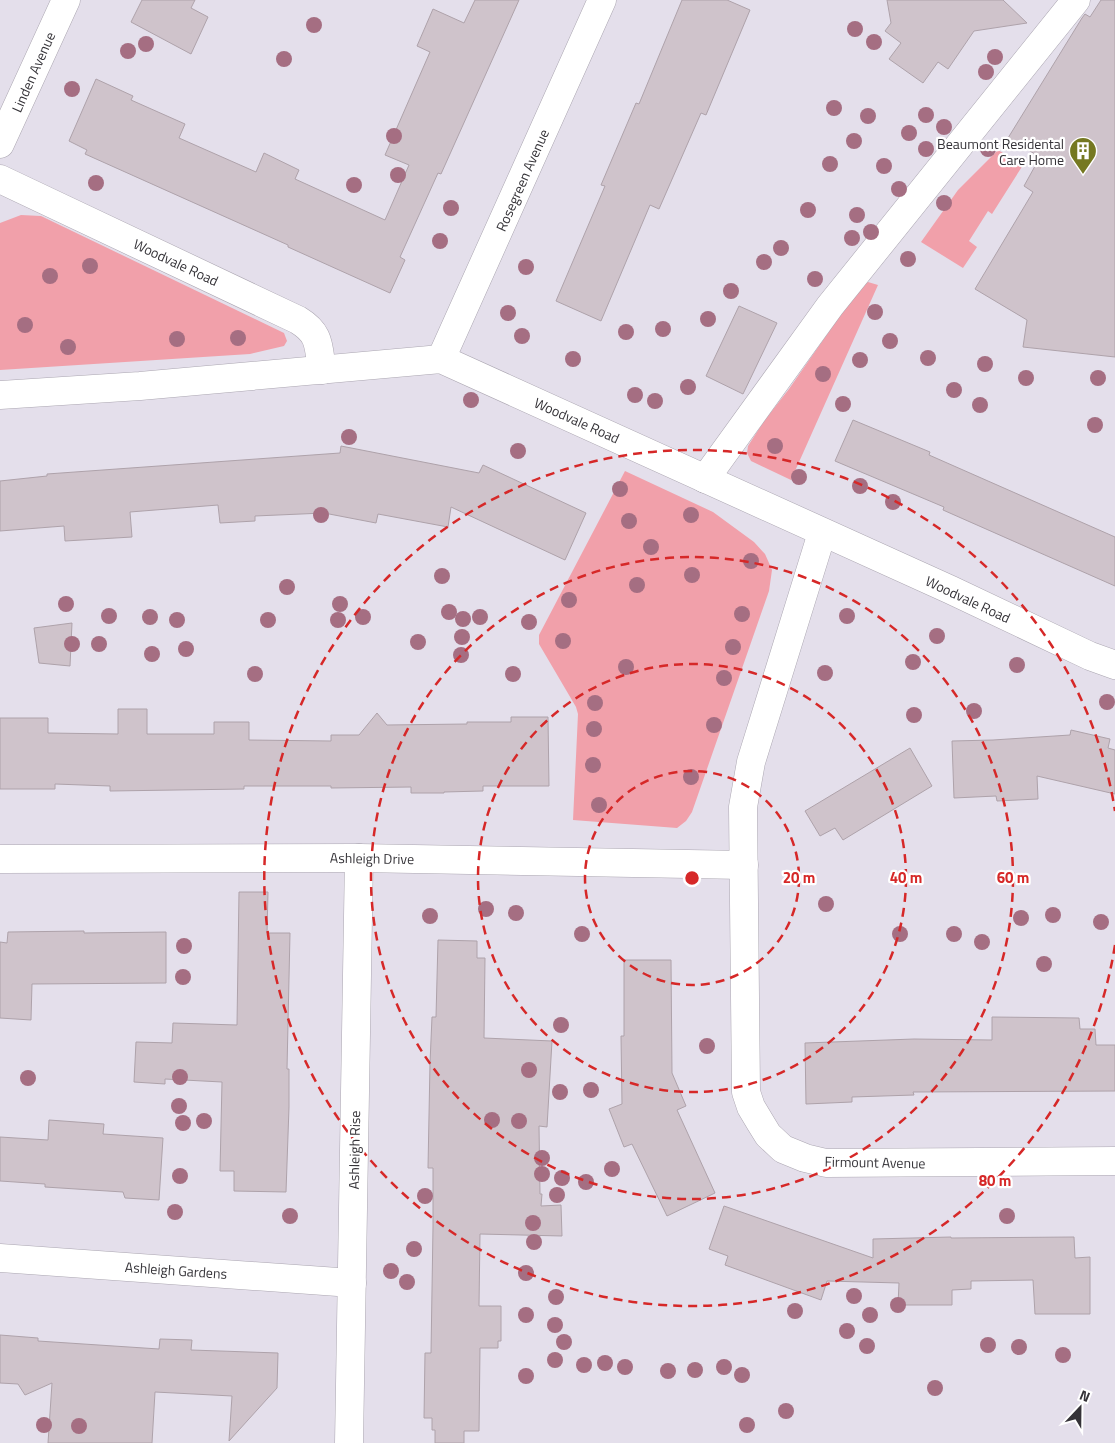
<svg xmlns="http://www.w3.org/2000/svg" width="1115" height="1443" font-family="'Titillium Web',sans-serif">
<rect width="100%" height="100%" fill="#e4dfeb"/>
<g fill="#f1a0aa">
<path d="M998 150 1023 165 992 214 988 211 969 241 977 247 963 268 921 242 958 190Z"/>
<path d="M21 215 41 216 284 333 287 341 284 346 250 354 0 370V223Z"/>
<path d="M868 282 878 285 791 480 751 461 747 453 748 446 764 421 789 389 853 297 863 285Z"/>
<path d="M625 471 713 512 754 542 765 554 769 563 772 570 769 591 692 812 686 821 677 828 573 820 578 714 576 707 539 644V635Z"/>
</g>
<g fill="#cfc3cb" stroke="#aea2aa">
<path d="M142 0H195L191 8 208 17 191 54 131 22Z"/>
<path d="M475 0H519L441 174 438 173 400 257 405 260 390 293 288 247V245L85 154 87 150 69 141 96 79 133 96 131 100 185 124 179 138 256 172 264 153 299 170 295 179 385 220 409 165 385 155 430 52 417 46 433 9 464 23Z"/>
<path d="M682 0H727L750 10 706 115 701 113 659 209 650 205 601 321 556 301 605 186 601 185 636 103 639 104Z"/>
<path d="M887 0H1003L1027 23 974 31 948 69 938 62 923 83 889 59 901 43 885 31 891 23Z"/>
<path d="M1101 0H1115V357L1023 347 1027 320 975 289 1033 192 1024 186 1040 157 1008 138 1082 18 1085 14 1090 17Z"/>
<path d="M739 306 777 323 743 394 706 376Z"/>
<path d="M853 420 930 452 929 455 1115 537V586L943 510 944 507 835 461Z"/>
<path d="M341 446 479 473 483 465 586 513 565 560 451 507 448 527 378 514 376 523 324 513 255 516V521L220 523 218 505 130 512 132 537 65 541 64 526 0 531V481L47 476V474L340 453Z"/>
<path d="M72 623 70 666 39 663 34 628Z"/>
<path d="M118 709H147V734H214V722H249V740L331 741V735H359L377 713 387 725 467 724V722H511V717H548L549 786H483V791L444 792V793H411V787L331 788V786H244V789L110 791V786L55 784V789H0V718H48V733L118 734Z"/>
<path d="M1071 730 1110 739 1108 748 1115 750V794L1037 776 1038 799 997 801 996 796 954 798 952 741 993 740 1070 735Z"/>
<path d="M910 748 932 786 843 840 835 828 820 836 805 811Z"/>
<path d="M239 892H268L267 933H290L287 1069H289V1107L286 1192 234 1191V1171H220L222 1082 165 1079V1084L134 1082 136 1042 172 1043 173 1023 237 1025Z"/>
<path d="M84 931V933L166 932V983L32 984 31 1020 0 1018V942L7 943 8 932Z"/>
<path d="M438 940 477 941V958H485L484 1038 552 1041 547 1127 539 1126 540 1194H542L541 1206 561 1205 562 1236 480 1234 479 1306H501V1341H498V1348H480L479 1431H464V1443H435V1430H432V1418H424L425 1353H431L433 1227V1168H428L430 1063 432 1017H436Z"/>
<path d="M624 960H671L672 1073 686 1106 677 1110 715 1193 667 1216 632 1144 624 1147 609 1109 622 1104 621 1036H624Z"/>
<path d="M992 1017 1079 1018 1080 1029H1095L1096 1045H1115V1091L913 1092 914 1095 852 1097V1102L806 1104 805 1043 914 1039 992 1040Z"/>
<path d="M49 1120 104 1124 103 1134 163 1138 159 1200 125 1198 123 1192 45 1187V1184L0 1181V1137L48 1140Z"/>
<path d="M724 1206 873 1258V1239L951 1237V1238L1074 1237 1075 1258 1090 1257V1314H1035L1033 1280 971 1281V1289L952 1290V1305H898L899 1283 827 1281 821 1300 725 1265 728 1256 709 1249Z"/>
<path d="M0 1335 38 1338V1341L159 1349 160 1339 192 1340 191 1350 278 1353 277 1388 229 1441 232 1396 155 1392 152 1443H48L52 1383 25 1395 18 1384 0 1383Z"/>
</g>
<g fill="none" stroke-linecap="round" stroke-linejoin="round">
<defs>
<g id="minor">
<path d="M0 144 66 0"/>
<path d="M0 179 298 320C321 334 318 346 322 370"/>
<path d="M441 359 602 0"/>
<path d="M0 395 140 386 441 359 951 590 1090 656 1115 665"/>
<path d="M705 479 830 306 1076 0"/>
<path d="M822 533 751 762 743 807 746 1092 751 1107 760 1122 768 1135 783 1149 805 1158 826 1163 1115 1161"/>
<path d="M0 859 359 858 744 865"/>
<path d="M0 1258 352 1283"/>
<path d="M349 1443 359 858"/>
</g>
</defs>
<use href="#minor" stroke="#aba6b1" stroke-width="29"/>
<use href="#minor" stroke="#fff" stroke-width="28"/>
</g>
<g fill="#a56e82">
<circle cx="314" cy="25" r="8"/>
<circle cx="855" cy="29" r="8"/>
<circle cx="874" cy="42" r="8"/>
<circle cx="146" cy="44" r="8"/>
<circle cx="128" cy="51" r="8"/>
<circle cx="995" cy="57" r="8"/>
<circle cx="284" cy="59" r="8"/>
<circle cx="986" cy="72" r="8"/>
<circle cx="72" cy="89" r="8"/>
<circle cx="834" cy="108" r="8"/>
<circle cx="926" cy="115" r="8"/>
<circle cx="868" cy="116" r="8"/>
<circle cx="944" cy="127" r="8"/>
<circle cx="909" cy="133" r="8"/>
<circle cx="394" cy="136" r="8"/>
<circle cx="854" cy="141" r="8"/>
<circle cx="926" cy="149" r="8"/>
<circle cx="988" cy="149" r="8"/>
<circle cx="830" cy="164" r="8"/>
<circle cx="884" cy="166" r="8"/>
<circle cx="398" cy="175" r="8"/>
<circle cx="96" cy="183" r="8"/>
<circle cx="354" cy="185" r="8"/>
<circle cx="899" cy="189" r="8"/>
<circle cx="944" cy="203" r="8"/>
<circle cx="451" cy="208" r="8"/>
<circle cx="808" cy="210" r="8"/>
<circle cx="857" cy="215" r="8"/>
<circle cx="871" cy="232" r="8"/>
<circle cx="852" cy="238" r="8"/>
<circle cx="440" cy="241" r="8"/>
<circle cx="781" cy="248" r="8"/>
<circle cx="908" cy="259" r="8"/>
<circle cx="764" cy="262" r="8"/>
<circle cx="90" cy="266" r="8"/>
<circle cx="526" cy="267" r="8"/>
<circle cx="50" cy="276" r="8"/>
<circle cx="815" cy="279" r="8"/>
<circle cx="731" cy="291" r="8"/>
<circle cx="875" cy="312" r="8"/>
<circle cx="508" cy="313" r="8"/>
<circle cx="708" cy="319" r="8"/>
<circle cx="25" cy="325" r="8"/>
<circle cx="663" cy="329" r="8"/>
<circle cx="626" cy="332" r="8"/>
<circle cx="522" cy="336" r="8"/>
<circle cx="238" cy="338" r="8"/>
<circle cx="177" cy="339" r="8"/>
<circle cx="890" cy="341" r="8"/>
<circle cx="68" cy="347" r="8"/>
<circle cx="928" cy="358" r="8"/>
<circle cx="573" cy="359" r="8"/>
<circle cx="860" cy="360" r="8"/>
<circle cx="985" cy="364" r="8"/>
<circle cx="823" cy="374" r="8"/>
<circle cx="1026" cy="378" r="8"/>
<circle cx="1098" cy="378" r="8"/>
<circle cx="688" cy="387" r="8"/>
<circle cx="954" cy="390" r="8"/>
<circle cx="635" cy="395" r="8"/>
<circle cx="471" cy="400" r="8"/>
<circle cx="655" cy="401" r="8"/>
<circle cx="843" cy="404" r="8"/>
<circle cx="980" cy="405" r="8"/>
<circle cx="1095" cy="425" r="8"/>
<circle cx="349" cy="437" r="8"/>
<circle cx="775" cy="446" r="8"/>
<circle cx="518" cy="451" r="8"/>
<circle cx="799" cy="477" r="8"/>
<circle cx="860" cy="486" r="8"/>
<circle cx="620" cy="489" r="8"/>
<circle cx="893" cy="502" r="8"/>
<circle cx="321" cy="515" r="8"/>
<circle cx="691" cy="515" r="8"/>
<circle cx="629" cy="521" r="8"/>
<circle cx="651" cy="547" r="8"/>
<circle cx="751" cy="561" r="8"/>
<circle cx="692" cy="575" r="8"/>
<circle cx="442" cy="576" r="8"/>
<circle cx="637" cy="585" r="8"/>
<circle cx="287" cy="587" r="8"/>
<circle cx="569" cy="600" r="8"/>
<circle cx="66" cy="604" r="8"/>
<circle cx="340" cy="604" r="8"/>
<circle cx="449" cy="612" r="8"/>
<circle cx="742" cy="614" r="8"/>
<circle cx="109" cy="616" r="8"/>
<circle cx="847" cy="616" r="8"/>
<circle cx="150" cy="617" r="8"/>
<circle cx="363" cy="617" r="8"/>
<circle cx="480" cy="617" r="8"/>
<circle cx="463" cy="619" r="8"/>
<circle cx="177" cy="620" r="8"/>
<circle cx="268" cy="620" r="8"/>
<circle cx="338" cy="620" r="8"/>
<circle cx="529" cy="622" r="8"/>
<circle cx="937" cy="636" r="8"/>
<circle cx="462" cy="637" r="8"/>
<circle cx="563" cy="641" r="8"/>
<circle cx="418" cy="642" r="8"/>
<circle cx="72" cy="644" r="8"/>
<circle cx="99" cy="644" r="8"/>
<circle cx="733" cy="647" r="8"/>
<circle cx="186" cy="649" r="8"/>
<circle cx="152" cy="654" r="8"/>
<circle cx="461" cy="655" r="8"/>
<circle cx="913" cy="662" r="8"/>
<circle cx="1017" cy="665" r="8"/>
<circle cx="626" cy="667" r="8"/>
<circle cx="825" cy="673" r="8"/>
<circle cx="255" cy="674" r="8"/>
<circle cx="513" cy="674" r="8"/>
<circle cx="724" cy="678" r="8"/>
<circle cx="1107" cy="702" r="8"/>
<circle cx="595" cy="703" r="8"/>
<circle cx="974" cy="711" r="8"/>
<circle cx="914" cy="715" r="8"/>
<circle cx="714" cy="725" r="8"/>
<circle cx="594" cy="729" r="8"/>
<circle cx="593" cy="765" r="8"/>
<circle cx="691" cy="777" r="8"/>
<circle cx="599" cy="805" r="8"/>
<circle cx="826" cy="904" r="8"/>
<circle cx="486" cy="909" r="8"/>
<circle cx="516" cy="913" r="8"/>
<circle cx="1053" cy="915" r="8"/>
<circle cx="430" cy="916" r="8"/>
<circle cx="1021" cy="918" r="8"/>
<circle cx="1101" cy="922" r="8"/>
<circle cx="582" cy="934" r="8"/>
<circle cx="900" cy="934" r="8"/>
<circle cx="954" cy="934" r="8"/>
<circle cx="982" cy="942" r="8"/>
<circle cx="184" cy="946" r="8"/>
<circle cx="1044" cy="964" r="8"/>
<circle cx="183" cy="977" r="8"/>
<circle cx="561" cy="1025" r="8"/>
<circle cx="707" cy="1046" r="8"/>
<circle cx="529" cy="1070" r="8"/>
<circle cx="180" cy="1077" r="8"/>
<circle cx="28" cy="1078" r="8"/>
<circle cx="591" cy="1090" r="8"/>
<circle cx="560" cy="1092" r="8"/>
<circle cx="179" cy="1106" r="8"/>
<circle cx="492" cy="1120" r="8"/>
<circle cx="204" cy="1121" r="8"/>
<circle cx="519" cy="1121" r="8"/>
<circle cx="183" cy="1123" r="8"/>
<circle cx="542" cy="1158" r="8"/>
<circle cx="612" cy="1169" r="8"/>
<circle cx="542" cy="1174" r="8"/>
<circle cx="180" cy="1176" r="8"/>
<circle cx="562" cy="1178" r="8"/>
<circle cx="586" cy="1182" r="8"/>
<circle cx="557" cy="1195" r="8"/>
<circle cx="425" cy="1196" r="8"/>
<circle cx="175" cy="1212" r="8"/>
<circle cx="290" cy="1216" r="8"/>
<circle cx="1007" cy="1216" r="8"/>
<circle cx="533" cy="1223" r="8"/>
<circle cx="534" cy="1242" r="8"/>
<circle cx="414" cy="1249" r="8"/>
<circle cx="391" cy="1271" r="8"/>
<circle cx="526" cy="1273" r="8"/>
<circle cx="407" cy="1282" r="8"/>
<circle cx="854" cy="1296" r="8"/>
<circle cx="556" cy="1297" r="8"/>
<circle cx="898" cy="1305" r="8"/>
<circle cx="795" cy="1311" r="8"/>
<circle cx="526" cy="1315" r="8"/>
<circle cx="870" cy="1315" r="8"/>
<circle cx="555" cy="1325" r="8"/>
<circle cx="847" cy="1331" r="8"/>
<circle cx="564" cy="1342" r="8"/>
<circle cx="988" cy="1345" r="8"/>
<circle cx="867" cy="1346" r="8"/>
<circle cx="1019" cy="1347" r="8"/>
<circle cx="1063" cy="1355" r="8"/>
<circle cx="555" cy="1360" r="8"/>
<circle cx="605" cy="1363" r="8"/>
<circle cx="584" cy="1365" r="8"/>
<circle cx="625" cy="1367" r="8"/>
<circle cx="724" cy="1367" r="8"/>
<circle cx="695" cy="1370" r="8"/>
<circle cx="668" cy="1371" r="8"/>
<circle cx="742" cy="1375" r="8"/>
<circle cx="526" cy="1376" r="8"/>
<circle cx="935" cy="1388" r="8"/>
<circle cx="786" cy="1411" r="8"/>
<circle cx="44" cy="1425" r="8"/>
<circle cx="747" cy="1425" r="8"/>
<circle cx="79" cy="1426" r="8"/>
</g>
<g fill="none" stroke="#d62828" stroke-width="2.5" stroke-dasharray="9 6">
<circle cx="692" cy="878" r="107"/>
<circle cx="692" cy="878" r="214"/>
<circle cx="692" cy="878" r="321"/>
<path d="M1115 945A428 428 0 1 1 1115 811"/>
</g>
<defs>
<symbol id="building-pin" viewBox="-11 -11 22 30"><path d="M0 17L-7.5 6A9.5 9.5 0 1 1 7.5 6Z" fill="#757821" stroke="#fff"/><path d="M-4-6H4V6H1V3H-1V6H-4ZM-2.5-4.3h1.7v1.8h-1.7ZM.8-4.3h1.7v1.8H.8ZM-2.5-1h1.7V.8h-1.7ZM.8-1h1.7V.8H.8Z" fill="#fff"/></symbol>
</defs>
<g fill-rule="evenodd">
<use href="#building-pin" x="1067" y="135" width="32" height="43"/>
</g>
<g text-anchor="middle" dominant-baseline="central" stroke-width="4.5" stroke-linejoin="round" paint-order="stroke">
<g font-size="14" fill="#353338" stroke="#fff">
<text transform="translate(33 72) rotate(-66)">Linden Avenue</text>
<text transform="translate(522 180) rotate(-66)">Rosegreen Avenue</text>
<text transform="translate(176 262) rotate(25)">Woodvale Road</text>
<text transform="translate(577 420) rotate(24)">Woodvale Road</text>
<text transform="translate(968 599) rotate(25)">Woodvale Road</text>
<text transform="translate(372 858) rotate(1)">Ashleigh Drive</text>
<text transform="translate(354 1150) rotate(-89)">Ashleigh Rise</text>
<text transform="translate(875 1162) rotate(1)">Firmount Avenue</text>
<text transform="translate(176 1270) rotate(4)">Ashleigh Gardens</text>
</g>
<g font-size="14" fill="#353338" stroke="#fff" text-anchor="end">
<text x="1064" y="143">Beaumont Residental<tspan x="1064" dy="16">Care Home</tspan></text>
</g>
</g>
<circle cx="692" cy="878" r="8" fill="#d62828" stroke="#fff" stroke-width="2.5"/>
<g font-size="15" text-anchor="middle" font-weight="bold" fill="#d62828" stroke="#fff" stroke-width="4.5" stroke-linejoin="round" paint-order="stroke">
<text x="799" y="883">20 m</text>
<text x="906" y="883">40 m</text>
<text x="1013" y="883">60 m</text>
<text x="995" y="1186">80 m</text>
</g>
<g transform="translate(1080 1408) rotate(22)" stroke="#ffffff" stroke-width="4" paint-order="stroke">
<path d="M0-4L9 19L0 12L-9 19Z" fill="#353338"/>
<text y="-8" font-size="14" font-weight="bold" text-anchor="middle" fill="#353338">N</text>
</g>
</svg>
